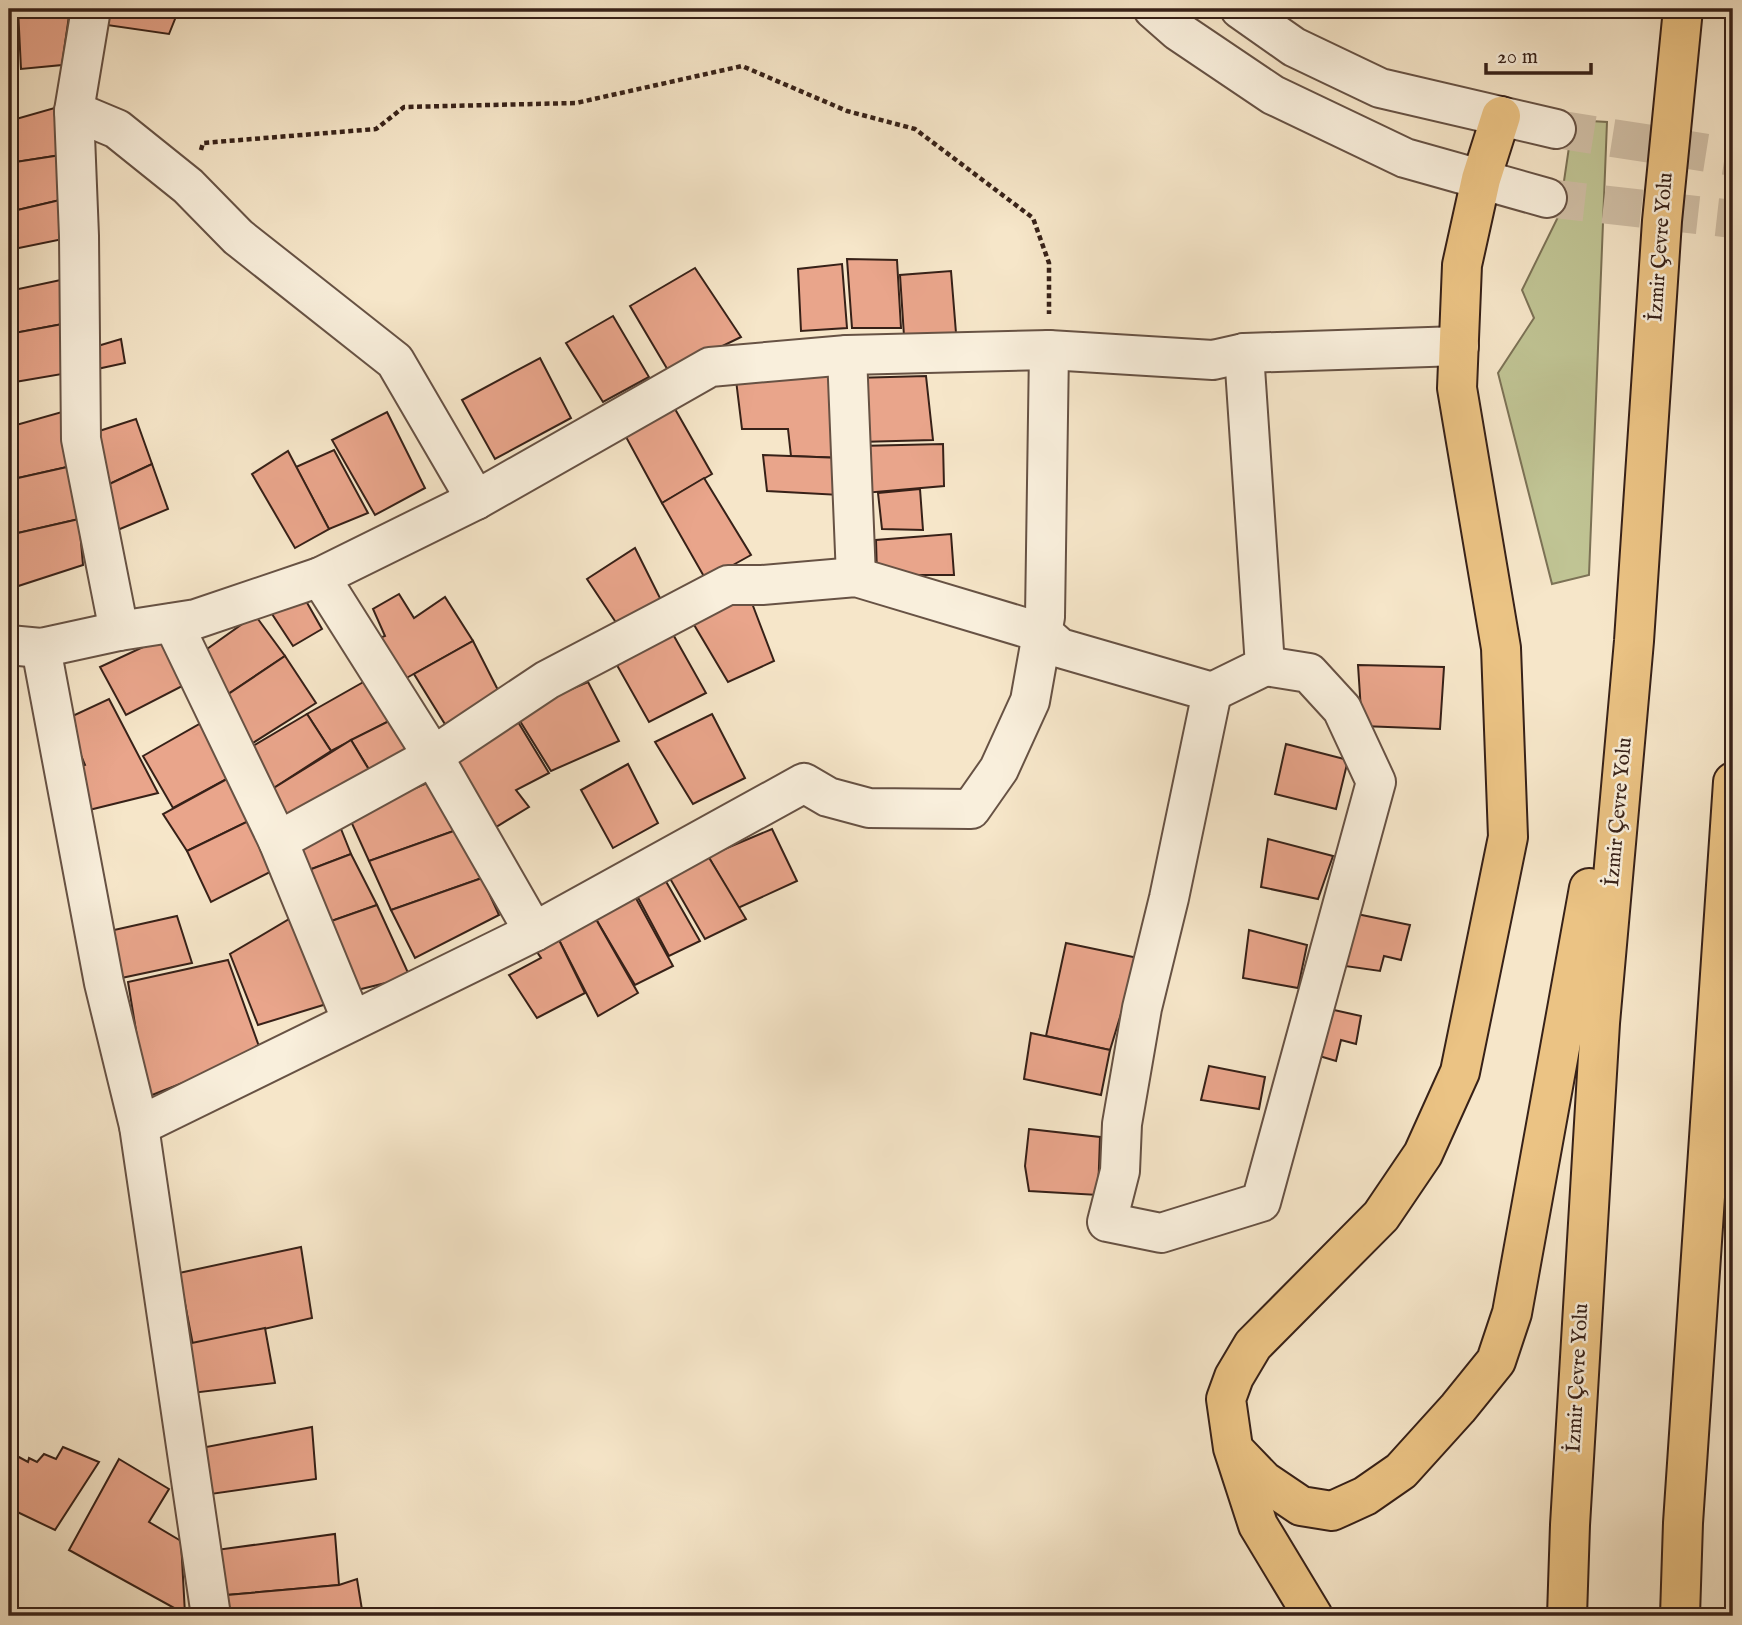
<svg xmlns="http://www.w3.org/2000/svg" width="1742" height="1625" font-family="'IM FELL English',serif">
<rect width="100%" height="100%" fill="#f6e6c9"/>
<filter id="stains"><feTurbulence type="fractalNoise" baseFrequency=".00286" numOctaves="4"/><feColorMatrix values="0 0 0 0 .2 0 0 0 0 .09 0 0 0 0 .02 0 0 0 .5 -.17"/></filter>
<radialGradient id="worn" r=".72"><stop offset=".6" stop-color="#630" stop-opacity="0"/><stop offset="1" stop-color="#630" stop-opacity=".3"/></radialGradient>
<path fill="#c0c494" stroke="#7c7256" stroke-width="2" d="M1573 120 1607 122 1589 575 1552 584 1498 373 1534 318 1522 290 1559 215Z"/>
<g fill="#e9a58b" stroke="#372118" stroke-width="2">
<path d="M18 9H70L62 65 21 69Z"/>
<path d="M105 9H179L169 34 100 24Z"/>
<path d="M58 107 61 155 9 163V121Z"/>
<path d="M61 155 60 200 9 212V163Z"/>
<path d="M60 200 63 239 9 250V212Z"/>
<path d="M847 259 897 260 901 328H852Z"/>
<path d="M842 264 847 328 801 331 798 269Z"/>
<path d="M695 268 741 337 669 372 630 306Z"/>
<path d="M951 271 956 333 904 336 900 275Z"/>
<path d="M70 278 68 323 9 334V291Z"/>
<path d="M613 316 649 377 603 402 566 343Z"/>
<path d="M68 323V373L9 383V334Z"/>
<path d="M121 339 125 363 97 369 91 348Z"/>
<path d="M540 358 571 418 495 459 462 400Z"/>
<path d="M840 364 842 458 791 456 788 429H742L735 372Z"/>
<path d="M926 376 933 440 859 442 854 378Z"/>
<path d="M76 408V465L9 480V427Z"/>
<path d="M675 409 712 474 662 503 626 437Z"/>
<path d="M387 412 425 488 375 515 332 440Z"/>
<path d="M136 419 152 464 103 487 84 436Z"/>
<path d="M943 444 944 486 864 493 859 446Z"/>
<path d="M334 450 368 513 329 529 296 467Z"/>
<path d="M288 451 329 529 295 548 252 474Z"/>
<path d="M763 455 842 458 840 495 767 491Z"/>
<path d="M152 464 168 509 108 534 103 487Z"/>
<path d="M76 465 79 519 9 535V480Z"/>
<path d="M704 478 751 555 706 580 662 503Z"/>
<path d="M920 489 923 530 882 529 878 493Z"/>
<path d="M79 519 83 565 9 589V535Z"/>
<path d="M951 534 954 575H877L876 540Z"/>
<path d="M635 548 662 602 619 627 587 579Z"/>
<path d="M302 594 322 629 293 646 272 614Z"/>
<path d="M399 594 414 618 445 597 473 641 401 681 374 640 385 636 373 609Z"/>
<path d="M750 598 774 661 728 682 690 618Z"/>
<path d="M255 615 285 656 225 696 200 654Z"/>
<path d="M670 629 706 693 649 722 614 660Z"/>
<path d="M171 634 192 681 126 715 100 667Z"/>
<path d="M473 641 501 696 448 729 414 674Z"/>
<path d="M285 656 316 703 245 748 218 701Z"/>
<path d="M1358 665 1444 667 1440 729 1362 726Z"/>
<path d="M367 680 395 718 331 751 307 714Z"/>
<path d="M588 682 619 741 551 771 515 713Z"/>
<path d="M109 699 158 793 81 812 70 770 85 765 66 719Z"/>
<path d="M307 714 331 751 269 791 248 749Z"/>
<path d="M712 714 745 778 693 804 655 742Z"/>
<path d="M515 717 549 773 516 790 529 807 496 827 454 757Z"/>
<path d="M210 718 236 774 173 808 143 756Z"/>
<path d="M395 718 415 753 373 776 351 740Z"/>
<path d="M351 740 371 773 286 824 269 791Z"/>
<path d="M1286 744 1348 760 1336 809 1275 794Z"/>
<path d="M628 764 658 823 613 848 581 790Z"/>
<path d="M236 774 257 817 187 851 163 814Z"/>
<path d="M427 783 462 828 369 861 349 817Z"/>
<path d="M257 817 278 868 211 902 187 851Z"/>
<path d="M337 819 351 854 301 873 289 842Z"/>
<path d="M462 828 482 878 391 910 369 861Z"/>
<path d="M772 829 797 881 738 908 708 856Z"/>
<path d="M1268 839 1333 856 1318 899 1261 887Z"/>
<path d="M351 854 377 905 320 925 301 873Z"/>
<path d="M708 856 746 919 705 939 668 875Z"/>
<path d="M482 878 499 915 415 958 391 910Z"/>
<path d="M664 878 700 941 669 956 635 892Z"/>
<path d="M632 891 673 966 635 985 593 914Z"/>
<path d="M377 905 410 977 349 992 320 925Z"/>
<path d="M593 914 638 993 598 1016 557 936Z"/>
<path d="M1357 914 1410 925 1401 960 1384 956 1380 971 1345 966Z"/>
<path d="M296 915 333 1002 258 1025 230 954Z"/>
<path d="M177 916 192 963 112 980 105 932Z"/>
<path d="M1249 930 1307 945 1298 988 1243 978Z"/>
<path d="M557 936 585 993 537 1018 509 975 541 958 535 949Z"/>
<path d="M1066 943 1138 958 1110 1050 1046 1036Z"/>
<path d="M228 960 261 1052 147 1097 128 982Z"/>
<path d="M1325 1008 1361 1016 1356 1044 1341 1040 1336 1061 1316 1055Z"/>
<path d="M1031 1033 1110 1050 1101 1095 1024 1079Z"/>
<path d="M1209 1066 1265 1077 1259 1109 1201 1100Z"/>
<path d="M1029 1129 1100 1137 1098 1195 1029 1191 1025 1166Z"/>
<path d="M301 1247 312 1318 193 1345 179 1273Z"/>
<path d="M265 1328 275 1383 192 1393 182 1345Z"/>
<path d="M312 1427 316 1479 211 1494 201 1448Z"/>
<path d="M63 1447 99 1462 55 1530 9 1508V1469L11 1470 17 1456 28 1462 29 1458 37 1462 44 1454 56 1459Z"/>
<path d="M119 1459 169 1489 149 1522 181 1541 185 1614 69 1550Z"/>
<path d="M335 1534 339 1585 227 1595 216 1550Z"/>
<path d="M357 1579 363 1616H231L227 1595 339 1585Z"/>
</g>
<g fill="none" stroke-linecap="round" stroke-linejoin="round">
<g stroke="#d0bfa6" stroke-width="38" stroke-dasharray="38 19" stroke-linecap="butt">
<path d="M1556 129 1733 157"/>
<path d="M1547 198 1733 219"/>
</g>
<defs>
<g id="minor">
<path d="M91 9 74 111 79 236 81 439 119 631"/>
<path d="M1153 9 1178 31 1273 95 1405 158 1547 198"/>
<path d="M1240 9 1294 47 1380 88 1556 129"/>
<path d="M74 111 117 129 188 186 238 237 395 361 476 500"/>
<path d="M847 355 856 577"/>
<path d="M320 577 433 756 534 932"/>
<path d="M173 623 278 841 352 1021"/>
<path d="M9 645 41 648 119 631 196 619 320 577 476 500 710 367 847 355 1049 350 1213 360 1244 353 1459 346"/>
<path d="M41 648 104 983 139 1126 211 1616"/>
<path d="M1212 692 1265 666 1244 353"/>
<path d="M278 841 433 756 547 680 728 585H762L856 577 1043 633 1060 648 1212 692 1169 898 1142 1008 1122 1124 1120 1171 1107 1222 1161 1233 1261 1202 1376 782 1342 709 1309 673 1265 666"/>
<path d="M139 1126 534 932 804 783 828 797 869 808 971 809 999 769 1030 701 1045 617 1049 350"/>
</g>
<g id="highway">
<path d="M1238 1454 1264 1481 1301 1506 1332 1511 1365 1496 1401 1471 1458 1408 1496 1361 1512 1313 1589 888"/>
<path d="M1313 1616 1258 1525 1233 1448 1226 1399 1234 1377 1253 1345 1381 1216 1423 1154 1460 1072 1508 837 1501 648 1457 388 1462 265 1481 179 1501 116"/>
<path d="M1567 1616 1570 1525 1600 1023 1634 641 1662 221 1683 9"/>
<path d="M1680 1616 1683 1523 1733 782"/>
</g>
</defs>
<use href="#minor" stroke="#675244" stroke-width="42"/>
<use href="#highway" stroke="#372118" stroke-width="42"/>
<path stroke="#372118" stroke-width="4.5" stroke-dasharray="5 3.5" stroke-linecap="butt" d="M201 150 203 143 376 129 404 107 576 103 742 66 847 111 915 129 1033 218 1049 263V314"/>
<use href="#minor" stroke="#f9efdc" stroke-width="38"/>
<use href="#highway" stroke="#ebc384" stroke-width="38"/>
</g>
<g text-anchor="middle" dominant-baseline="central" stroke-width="5" stroke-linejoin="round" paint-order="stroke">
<g font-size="21" fill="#372118" stroke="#f9efdc">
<text transform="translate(1661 247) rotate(-86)">İzmir Çevre Yolu</text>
<text transform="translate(1619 812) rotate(-85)">İzmir Çevre Yolu</text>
<text transform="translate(1578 1378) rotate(-87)">İzmir Çevre Yolu</text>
</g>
</g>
<rect width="1742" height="1625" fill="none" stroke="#f6e6c9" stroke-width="35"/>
<rect x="10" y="10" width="1721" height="1604" fill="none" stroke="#372118" stroke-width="3.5"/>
<rect x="18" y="18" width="1707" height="1590" fill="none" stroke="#372118" stroke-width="2"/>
<path d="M1486 63v10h105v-10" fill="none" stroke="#372118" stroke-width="3.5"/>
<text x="1497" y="63" font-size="21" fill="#372118" stroke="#f9efdc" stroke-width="5" paint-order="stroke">20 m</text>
<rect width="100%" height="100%" filter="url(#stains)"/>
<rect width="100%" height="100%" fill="url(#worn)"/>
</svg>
